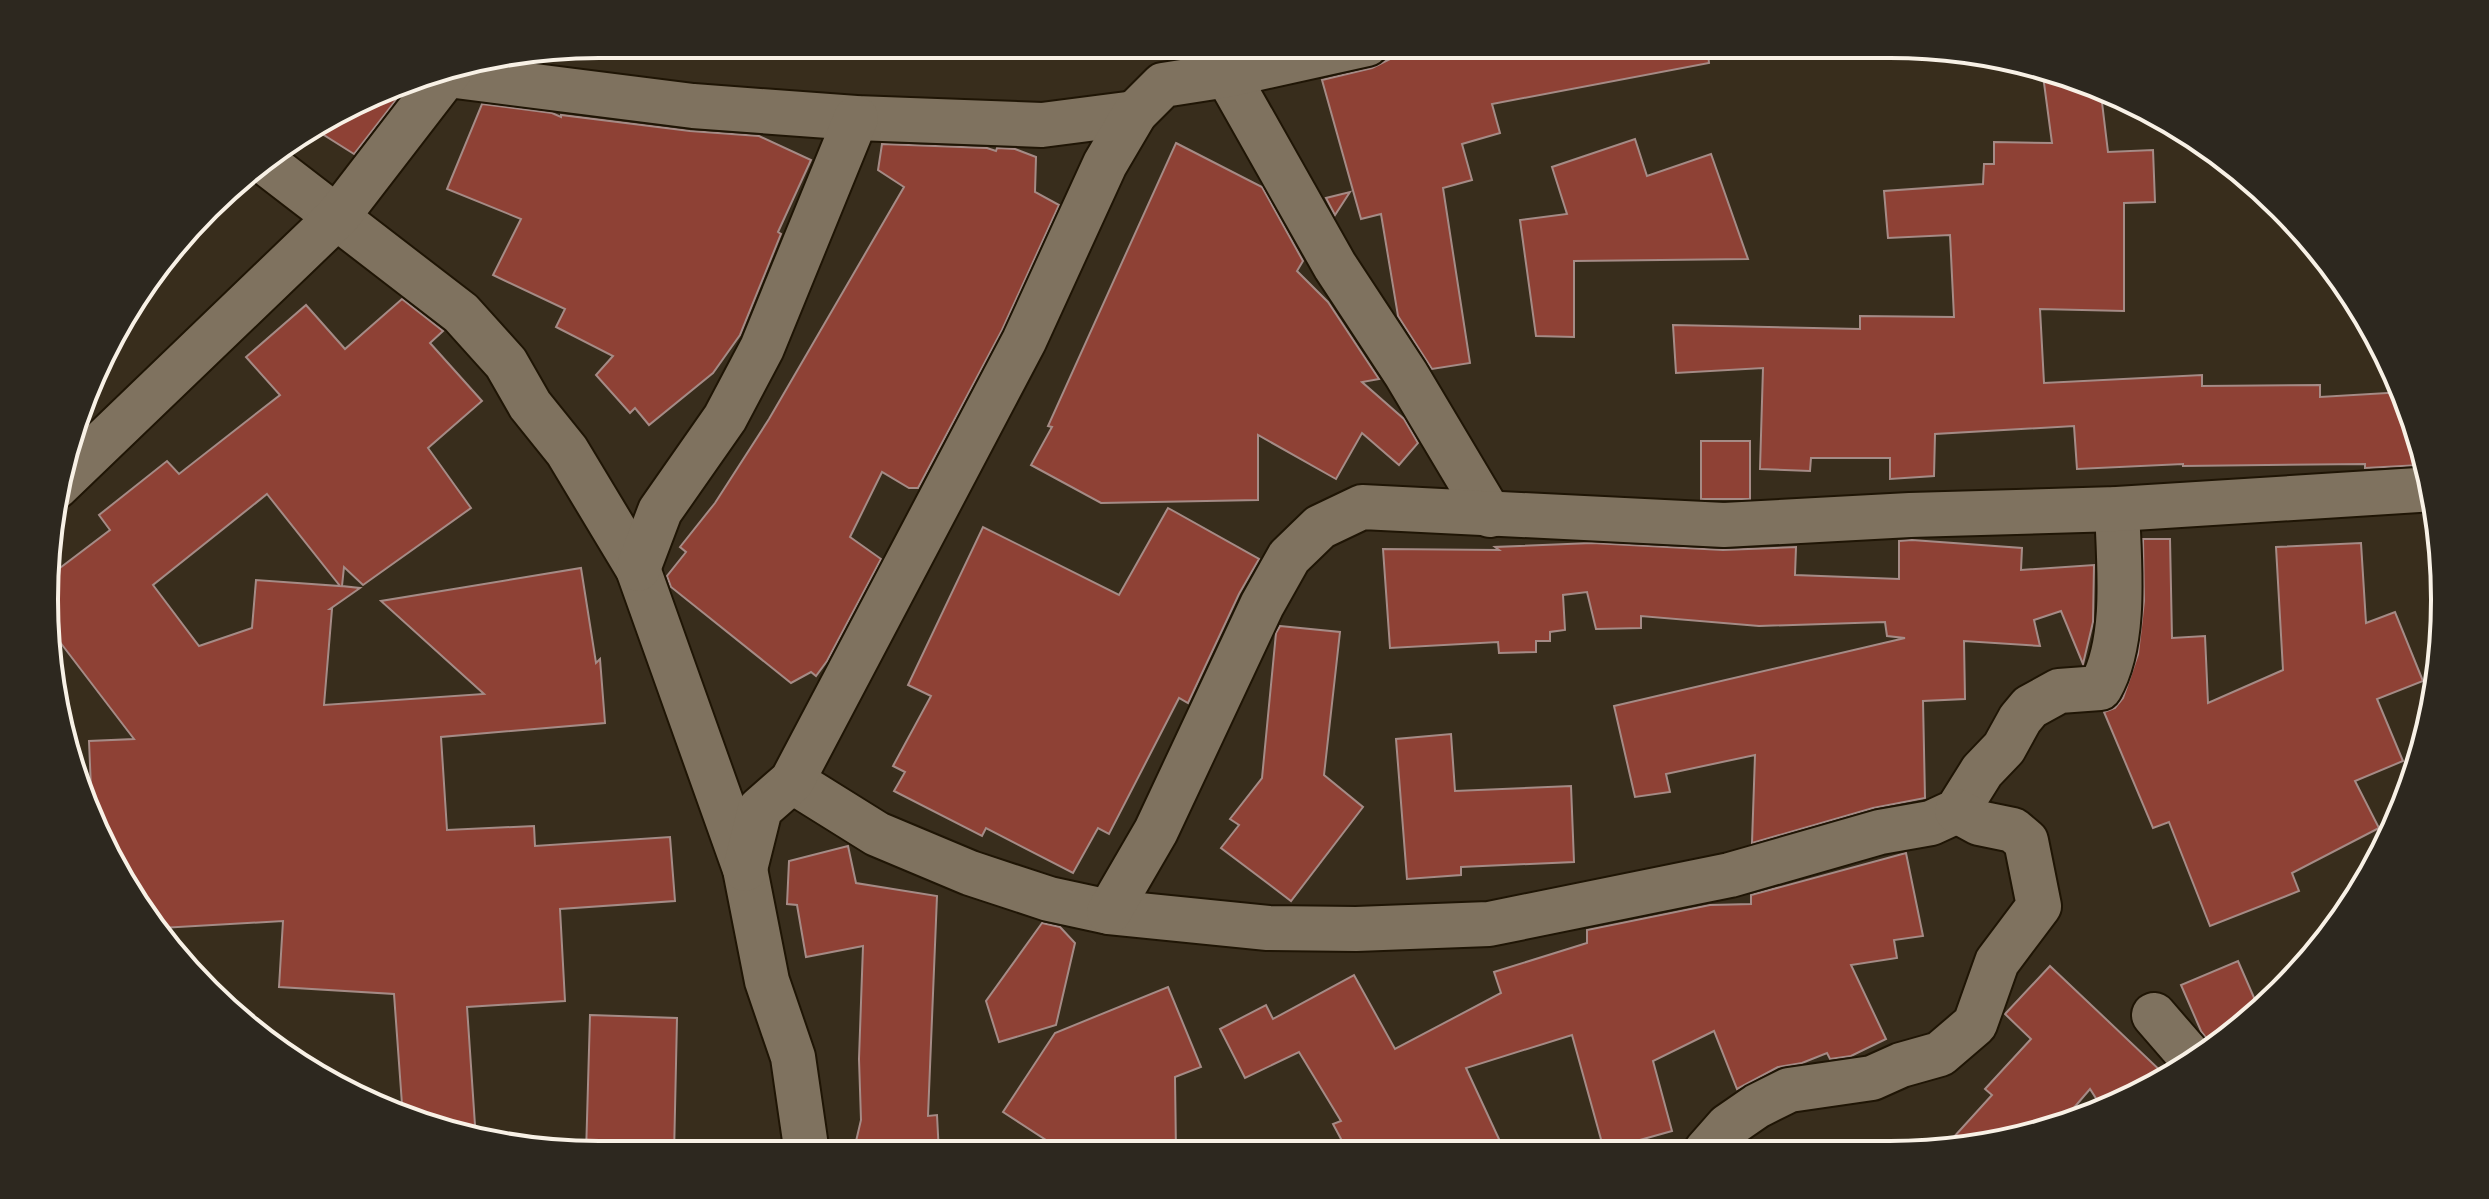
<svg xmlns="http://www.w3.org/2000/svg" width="2489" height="1199" font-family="'DM Sans',sans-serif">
<rect width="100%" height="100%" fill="#382d1c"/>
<g fill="#8e4135" stroke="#a58b86" stroke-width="2" fill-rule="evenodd">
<path d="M1437 44H1707L1709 63 1492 104 1500 133 1462 144 1472 180 1443 188 1470 363 1432 369 1398 316 1381 214 1361 219 1322 80 1372 68 1400 54Z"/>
<path d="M2042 68 2100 86 2108 152 2153 150 2155 202 2124 203V311L2040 309 2044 383 2202 375V386L2320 385V397L2404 392 2420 444 2421 465 2365 468V464L2183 466V464L2077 469 2074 426 1935 434 1934 476 1890 479V458H1811L1810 471 1760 469 1763 368 1676 373 1673 325 1860 329V316L1954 317 1950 235 1888 238 1884 191 1983 184 1984 164H1994V142L2052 143Z"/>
<path d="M413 78 354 154 316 130 338 118Z"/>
<path d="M482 104 552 113 561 117V115L690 131 759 136 811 160 778 232 781 234 740 335 713 373 649 425 635 408 630 413 596 375 613 356 556 327 565 309 493 275 521 219 447 189Z"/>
<path d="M1635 139 1647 176 1711 154 1748 259 1574 261V337L1536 336 1520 220 1567 214 1552 167Z"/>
<path d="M1176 143 1262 187 1303 261 1297 271 1328 302 1379 379 1362 382 1404 419 1418 443 1399 465 1362 433 1336 479 1258 435V500L1101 503 1031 465 1052 427 1048 426Z"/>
<path d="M882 144 987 148 996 151 997 148 1015 149 1036 157 1035 192 1059 205 1002 330 918 488H909L882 472 850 537 881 559 827 661 816 676 811 672 791 683 671 587 667 576 686 552 680 547 715 503 769 419 904 187 878 170Z"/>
<path d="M1350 192 1335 215 1326 198Z"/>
<path d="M402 299 443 331 430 343 482 401 428 448 471 508 363 585 344 567 342 586 360 588 330 609H332L324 705 484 694 381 601 581 568 596 663 600 659 605 723 441 737 447 830 534 826 535 846 670 837 675 901 560 909 565 1001 467 1007 476 1140 403 1118 394 994 279 987 283 921 161 928 105 850 102 812H92L89 741 134 739 50 629 52 574 110 530 99 515 167 461 179 474 280 395 246 357 306 305 345 349ZM267 494 340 586 256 580 252 628 199 646 153 585Z"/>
<rect x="1701" y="441" width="49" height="58"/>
<path d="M1168 508 1259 559 1239 594 1188 703 1179 698 1109 834 1098 828 1073 873 986 828 982 836 894 791 905 772 893 766 931 696 908 685 983 527 1119 595Z"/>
<path d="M2143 539H2170L2172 638 2205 636 2208 703 2283 670 2276 547 2361 543 2366 623 2395 612 2423 681 2377 699 2403 761 2355 781 2379 828 2292 873 2299 891 2210 926 2169 822 2153 828 2104 712 2115 708 2123 698 2138 654 2144 601Z"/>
<path d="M1912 540 2022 548 2021 570 2094 565 2093 622 2083 664 2061 611 2034 620 2040 646 1964 641 1965 699 1923 701 1925 798 1873 808 1752 843 1755 755 1666 774 1670 792 1635 797 1614 706 1905 638 1887 636 1885 622 1759 626 1641 616V628L1596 629 1587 592 1563 595 1565 630 1550 632V641H1536V652L1499 653 1498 642 1390 648 1383 549 1499 550 1495 547 1592 543 1723 550 1796 547 1795 575 1899 579V541Z"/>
<path d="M1280 626 1340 632 1324 775 1363 807 1291 901 1221 848 1239 825 1230 819 1262 778 1276 633Z"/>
<path d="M1451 734 1455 791 1571 786 1574 862 1461 867V875L1407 879 1396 739Z"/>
<path d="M848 846 856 883 937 896 928 1116 937 1115 939 1154H853L861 1120 859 1059 863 946 806 957 797 905 787 904 789 861Z"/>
<path d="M1906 853 1923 936 1894 940 1897 958 1851 965 1886 1039 1851 1056 1830 1059 1827 1053 1802 1063 1778 1067 1737 1089 1714 1031 1653 1061 1672 1131 1604 1150 1572 1035 1466 1068 1505 1152H1348L1333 1124 1341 1121 1299 1052 1245 1078 1220 1029 1266 1005 1273 1019 1354 975 1395 1049 1501 993 1494 972 1587 943V930L1710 905 1751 904V895Z"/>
<path d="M1042 923 1060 927 1075 943 1056 1025 999 1042 986 1001Z"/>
<path d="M2238 961 2259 1009 2228 1040 2214 1048 2201 1031 2181 985Z"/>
<path d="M2050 966 2166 1076 2104 1111 2090 1089 2060 1124 1962 1150H1942L1992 1095 1985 1089 2031 1039 2005 1014Z"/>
<path d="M1168 987 1201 1067 1175 1077 1176 1153H1066L1003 1112 1055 1033Z"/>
<path d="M590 1015 677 1018 674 1155 586 1154Z"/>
</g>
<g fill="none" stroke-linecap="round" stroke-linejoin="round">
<defs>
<g id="minor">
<path d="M1214 44 1227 75 1335 266 1406 374 1490 515"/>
<path d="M448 75 693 106 856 118 1042 125 1135 113"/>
<path d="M261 159 461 313 506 363 530 405 567 451 638 569 745 869 767 981 793 1057 807 1154"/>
<path d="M56 487 337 217 451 69"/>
<path d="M638 569 660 511 725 418 762 348 856 118"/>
<path d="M792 781 877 834 970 873 1049 899 1109 912 1268 928 1356 929 1489 924 1730 875 1880 832 1931 823 1957 811 1982 771 2004 748 2020 719 2030 707 2059 691 2100 688C2127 641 2119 563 2117 509"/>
<path d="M745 869 760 809 792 781 1024 341 1105 164 1135 113 1163 85 1227 75 1367 44"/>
<path d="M1109 912 1156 831 1262 605 1289 557 1320 527 1362 507 1724 525 1910 515 2117 509 2434 489"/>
<path d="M2154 1015 2193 1060"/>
<path d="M1706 1151 1728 1126 1757 1106 1789 1090 1872 1078 1901 1065 1940 1054 1975 1024 1997 962 2039 906 2026 841 2013 830 1979 823 1957 811"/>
</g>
</defs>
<use href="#minor" stroke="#1f1505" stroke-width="48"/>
<use href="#minor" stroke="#7f725f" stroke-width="44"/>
</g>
<path d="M0 0H2489V1199H0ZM599 58H1890A541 541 0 0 1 2431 599V600A541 541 0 0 1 1890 1141H599A541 541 0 0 1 58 600V599A541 541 0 0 1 599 58Z" fill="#2d281f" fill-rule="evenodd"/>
<path fill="none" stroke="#f8f1e6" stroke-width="4" d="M599 58H1890A541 541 0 0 1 2431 599V600A541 541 0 0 1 1890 1141H599A541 541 0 0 1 58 600V599A541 541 0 0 1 599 58Z"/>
</svg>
